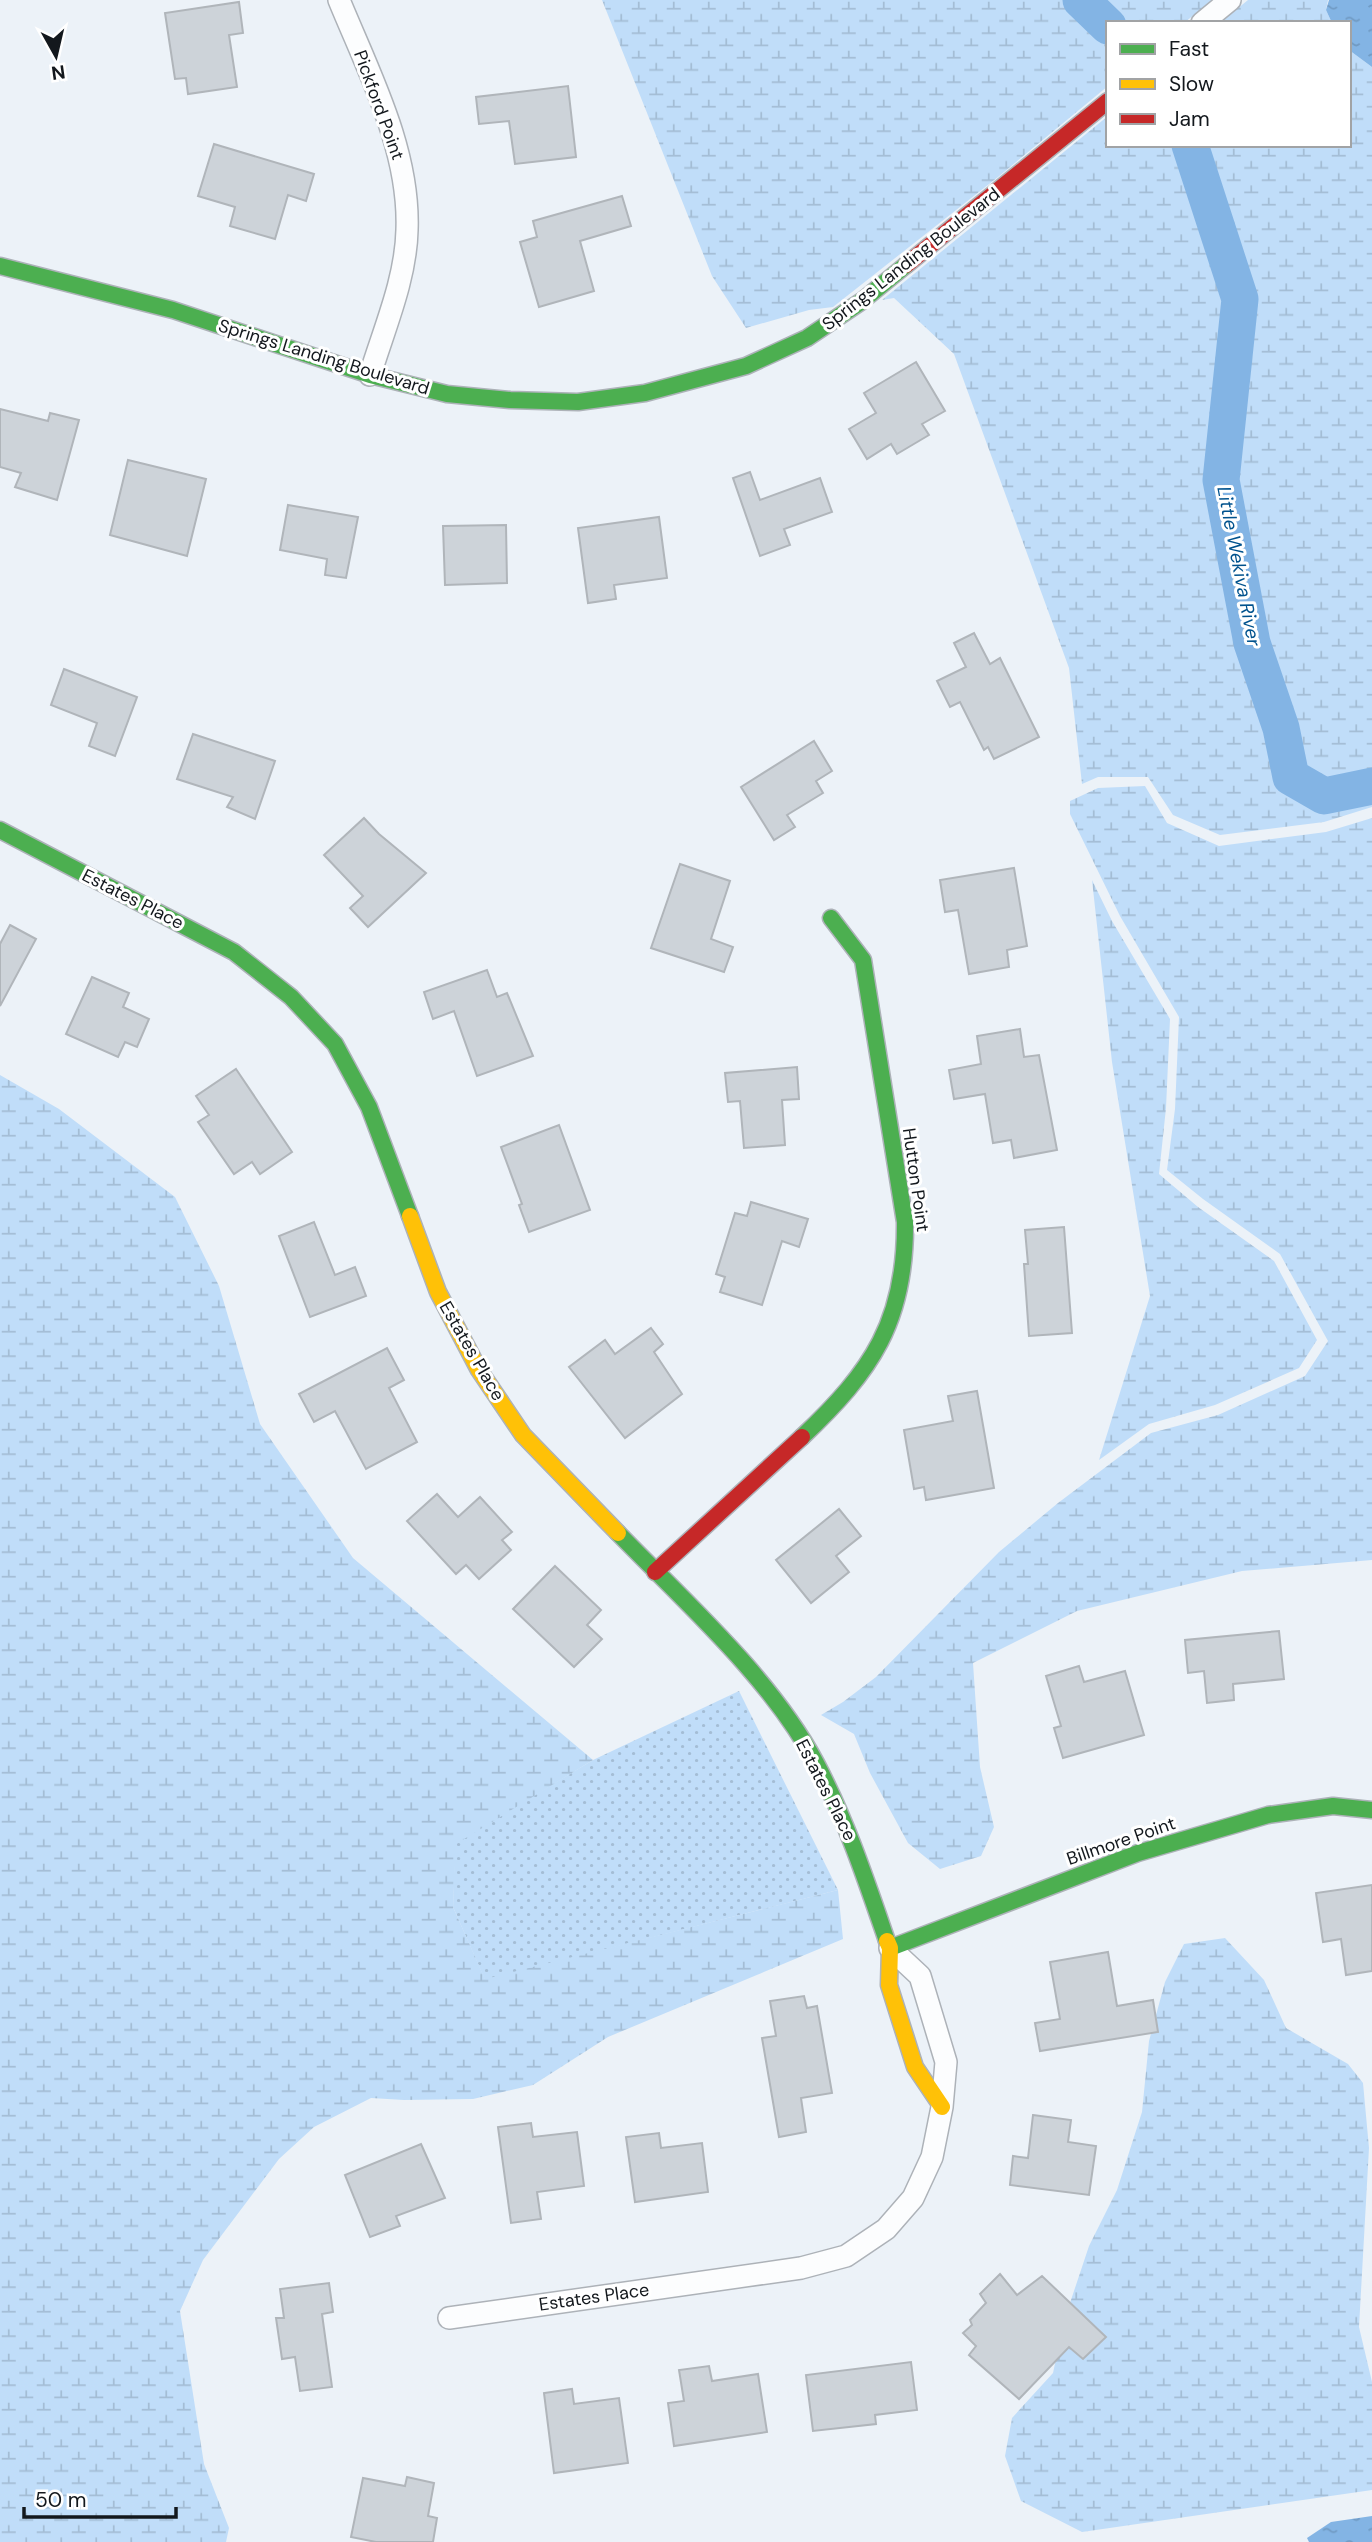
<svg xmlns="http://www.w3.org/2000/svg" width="1372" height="2542" font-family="'DM Sans',sans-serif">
<defs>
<pattern id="grass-dots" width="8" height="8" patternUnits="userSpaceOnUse" patternTransform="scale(1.75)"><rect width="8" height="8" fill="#c0ddf9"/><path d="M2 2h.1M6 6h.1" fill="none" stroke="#a4bdd5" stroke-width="1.8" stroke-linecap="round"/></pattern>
<pattern id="wetland-marsh" width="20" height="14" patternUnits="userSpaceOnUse" patternTransform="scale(1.75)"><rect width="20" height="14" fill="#c0ddf9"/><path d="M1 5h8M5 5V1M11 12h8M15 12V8" fill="none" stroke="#a4bdd5"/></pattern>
<pattern id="water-ripples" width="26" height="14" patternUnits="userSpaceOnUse" patternTransform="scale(1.75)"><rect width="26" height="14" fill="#83b4e4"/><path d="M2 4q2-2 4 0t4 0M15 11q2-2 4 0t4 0" fill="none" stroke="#709ac3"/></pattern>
</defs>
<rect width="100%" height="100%" fill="#ecf2f8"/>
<path fill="url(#grass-dots)" d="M739 1691 838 1890 485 1980 453 1907 455 1843 593 1760Z"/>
<g fill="url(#wetland-marsh)">
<path d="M602 0H1212L1184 23H1108V86L998 177 833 307 809 310 746 328 712 276Z"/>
<path d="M1248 0H1328L1326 10 1332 23H1220Z"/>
<path d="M1349 50 1372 67V807L1324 822 1220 835 1173 815 1148 777H1098L1082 784 1069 668 954 354 894 298 882 300 1108 116V145H1349Z"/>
<path d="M1145 786 1167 823 1219 846 1326 832 1372 818V1560L1242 1571 1077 1611 973 1663 980 1767 994 1827 981 1856 940 1869 908 1843 870 1773 854 1734 821 1715 843 1702 876 1677 999 1552 1058 1503 1151 1433 1218 1415 1305 1376 1328 1341 1280 1254 1203 1199 1167 1170 1175 1109 1179 1017 1120 916 1070 814V801L1098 788Z"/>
<path d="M1092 880 1112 921 1170 1019 1166 1108 1159 1174 1198 1207 1274 1261 1317 1340 1299 1368 1215 1405 1149 1424 1099 1460 1150 1296 1112 1062Z"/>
<path d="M0 1075 59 1109 175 1197 219 1286 260 1424 353 1558 593 1760 456 1844 453 1907 485 1979 838 1890 843 1939 608 2037 533 2085 473 2099 404 2100 371 2098 314 2127 279 2159 203 2260 180 2311 204 2464 229 2528 226 2542H0Z"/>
<path d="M1225 1938 1264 1980 1286 2028 1348 2064 1363 2083 1369 2148 1359 2327 1372 2382V2490L1082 2532 1021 2501 1005 2456 1012 2418 1053 2373 1064 2321 1089 2246 1117 2190 1142 2112 1149 2041 1165 1982 1184 1944Z"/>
</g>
<g fill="url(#water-ripples)">
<path d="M1329 0H1372V67L1349 50V23H1332L1326 10Z"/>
<path d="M1372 2516V2542H1309L1307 2538 1331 2522Z"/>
</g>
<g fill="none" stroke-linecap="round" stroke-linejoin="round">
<g stroke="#83b4e4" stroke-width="37">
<path d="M1081 0 1108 26"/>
<path d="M1190 145 1240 299 1221 480 1252 643 1281 728 1291 777 1324 796 1372 786"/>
</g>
</g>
<g fill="#cdd3d9" stroke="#b0b5ba" stroke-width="2">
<path d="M239 2 243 33 229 35 237 87 188 94 186 78 175 79 165 13Z"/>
<path d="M568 86 576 157 515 164 509 121 479 124 476 97Z"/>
<path d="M214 144 314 174 306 201 288 195 275 239 230 226 235 207 198 196Z"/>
<path d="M622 196 631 226 580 241 594 291 539 307 520 242 537 237 533 221Z"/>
<path d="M916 362 945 411 922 424 929 435 897 454 891 444 867 459 849 429 876 413 864 393Z"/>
<path d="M0 409 48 421 50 413 79 420 57 500 15 487 21 473 0 467Z"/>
<path d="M128 460 206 479 187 556 110 535Z"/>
<path d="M750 472 760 500 820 478 832 512 784 529 790 545 760 556 733 478Z"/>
<path d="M288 505 358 517 346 578 325 575 327 559 280 550Z"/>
<path d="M659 517 667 578 614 585 616 599 588 603 578 528Z"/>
<path d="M506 525 507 583 445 585 443 526Z"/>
<path d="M974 633 990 664 1000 658 1039 737 994 759 988 747 984 750 960 702 950 707 937 681 966 667 954 643Z"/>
<path d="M64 669 137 697 115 756 89 746 97 723 51 705Z"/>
<path d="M193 734 275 761 255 819 227 807 233 797 177 779Z"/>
<path d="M814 741 832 771 816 781 823 793 787 815 795 827 774 840 741 787Z"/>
<path d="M364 818 379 834 426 873 368 927 350 908 363 896 324 855Z"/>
<path d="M680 864 730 881 711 939 733 947 724 972 651 948Z"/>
<path d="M1014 868 1027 946 1007 950 1009 967 969 974 958 910 945 912 940 880Z"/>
<path d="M10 925 36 939 0 1006V944Z"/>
<path d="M487 970 497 997 507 993 533 1056 477 1076 454 1011 433 1019 424 992Z"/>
<path d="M92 977 129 993 123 1007 149 1019 137 1047 125 1042 118 1057 66 1034Z"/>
<path d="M1020 1029 1024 1057 1039 1055 1057 1150 1014 1158 1011 1140 993 1143 985 1094 954 1099 949 1070 981 1064 977 1036Z"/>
<path d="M797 1067 799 1099 782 1100 785 1145 744 1148 740 1101 728 1102 725 1073Z"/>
<path d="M236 1069 292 1152 260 1174 252 1162 234 1174 198 1122 209 1115 196 1096Z"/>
<path d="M559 1125 590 1210 529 1232 519 1205 522 1204 501 1147Z"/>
<path d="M751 1202 808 1219 799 1247 782 1241 762 1305 720 1292 725 1277 716 1274 735 1213 747 1216Z"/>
<path d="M314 1222 335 1275 355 1267 366 1296 310 1317 279 1236Z"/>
<path d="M1064 1227 1072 1333 1029 1336 1024 1264H1028L1025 1230Z"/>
<path d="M651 1328 663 1344 654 1352 682 1394 625 1438 569 1367 605 1340 615 1354Z"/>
<path d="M387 1348 404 1380 389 1388 417 1442 366 1469 335 1411 314 1422 299 1394Z"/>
<path d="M977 1391 994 1488 926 1500 924 1487 914 1489 904 1430 953 1421 948 1396Z"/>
<path d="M437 1494 458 1517 480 1497 512 1532 502 1540 511 1550 479 1579 466 1565 456 1574 407 1521Z"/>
<path d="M839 1509 861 1536 836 1556 849 1572 811 1603 776 1560Z"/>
<path d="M555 1566 601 1610 587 1625 602 1639 574 1667 513 1609Z"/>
<path d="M1279 1631 1284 1679 1233 1684 1234 1700 1207 1703 1204 1671 1188 1673 1185 1640Z"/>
<path d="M1079 1666 1084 1682 1125 1671 1144 1735 1063 1758 1054 1728 1061 1726 1046 1676Z"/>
<path d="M1372 1885V1971L1346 1975 1341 1939 1323 1942 1316 1893Z"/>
<path d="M1108 1952 1117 2006 1153 2000 1158 2032 1040 2051 1035 2023 1060 2019 1050 1962Z"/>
<path d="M804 1996 807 2008 817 2006 832 2093 801 2098 806 2132 779 2137 762 2038 776 2036 770 2001Z"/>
<path d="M1033 2115 1071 2120 1068 2142 1096 2146 1089 2195 1010 2185 1013 2156 1028 2158Z"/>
<path d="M531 2123 533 2137 577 2132 584 2186 537 2192 541 2219 511 2223 498 2127Z"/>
<path d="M659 2133 661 2148 702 2143 708 2192 635 2202 626 2137Z"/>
<path d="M421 2144 445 2198 396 2216 400 2226 370 2237 345 2175Z"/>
<path d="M1000 2274 1017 2295 1042 2276 1106 2337 1083 2359 1069 2347 1019 2399 969 2355 976 2346 963 2333 972 2325 970 2320 986 2303 980 2294Z"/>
<path d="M329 2283 333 2312 322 2314 332 2387 300 2391 295 2357 282 2359 276 2318H284L280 2289Z"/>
<path d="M911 2362 917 2410 875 2415 876 2424 813 2431 806 2375Z"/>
<path d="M709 2366 712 2381 758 2374 767 2432 674 2446 668 2403 684 2401 679 2370Z"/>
<path d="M572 2389 574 2404 619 2398 628 2463 554 2473 544 2393Z"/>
<path d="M407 2477 434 2483 428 2516 437 2518 433 2542H376L351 2537 363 2478 405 2486Z"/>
</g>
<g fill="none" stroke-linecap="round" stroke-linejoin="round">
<defs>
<g id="street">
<path d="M339 0C369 73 410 150 407 230 406 279 384 329 370 375"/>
<path d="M1202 23 1230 0"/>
<path d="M449 2318 801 2268 846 2256 886 2229 913 2198 932 2157 942 2107 946 2062 920 1976 890 1948"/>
</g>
<g id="fast">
<path d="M0 266 173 310 370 375 447 394 510 400 578 402 645 393 746 366 807 338 862 301 906 265"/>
<path d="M0 830 234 952 291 997 335 1044 369 1107 410 1216"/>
<path d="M802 1437C872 1371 906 1321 905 1222L863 960 831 918"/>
<path d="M618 1533C685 1602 771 1678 816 1763 846 1820 866 1880 887 1941"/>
<path d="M890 1948 1138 1853 1268 1815 1333 1806 1372 1810"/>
</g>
<g id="slow">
<path d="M410 1216 438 1292 479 1370 523 1435 618 1533"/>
<path d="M887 1941 890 1948 889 1985 915 2067 942 2107"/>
</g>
<g id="jam">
<path d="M906 265 1108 101"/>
<path d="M655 1572 802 1437"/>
</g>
</defs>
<use href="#street" stroke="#adb2b8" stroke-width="24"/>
<use href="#fast" stroke="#adb2b8" stroke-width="19"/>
<use href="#slow" stroke="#adb2b8" stroke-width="19"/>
<use href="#jam" stroke="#adb2b8" stroke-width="19"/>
<use href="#street" stroke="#fcfdfe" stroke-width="21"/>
<use href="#fast" stroke="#4caf50" stroke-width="16"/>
<use href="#slow" stroke="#ffc107" stroke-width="16"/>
<use href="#jam" stroke="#c62828" stroke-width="16"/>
</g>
<g text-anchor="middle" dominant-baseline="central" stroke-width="6" stroke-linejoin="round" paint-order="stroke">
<g font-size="18" fill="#13181d" stroke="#fff">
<text transform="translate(379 105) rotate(70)">Pickford Point</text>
<text transform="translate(911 259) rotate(-38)">Springs Landing Boulevard</text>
<text transform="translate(324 357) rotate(17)">Springs Landing Boulevard</text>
<text transform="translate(133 899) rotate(27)">Estates Place</text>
<text transform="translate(916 1180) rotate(82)">Hutton Point</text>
<text transform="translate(472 1351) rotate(60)">Estates Place</text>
<text transform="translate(826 1790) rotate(63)">Estates Place</text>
<text transform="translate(1121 1841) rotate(-19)">Billmore Point</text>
<text transform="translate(594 2297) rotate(-8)">Estates Place</text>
</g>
<g font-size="19" font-style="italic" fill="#00528d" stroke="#fff">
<text transform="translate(1239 566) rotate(79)">Little Wekiva River</text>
</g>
</g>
<rect x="1106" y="21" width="245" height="126" fill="#ffffff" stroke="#a1a3a5" stroke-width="2"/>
<rect x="1120" y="44" width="35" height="10" fill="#4caf50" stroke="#a1a3a5" stroke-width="2"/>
<text x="1169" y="56" font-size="21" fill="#13181d">Fast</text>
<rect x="1120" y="79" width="35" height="10" fill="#ffc107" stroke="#a1a3a5" stroke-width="2"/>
<text x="1169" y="91" font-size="21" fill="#13181d">Slow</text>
<rect x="1120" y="114" width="35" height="10" fill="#c62828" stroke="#a1a3a5" stroke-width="2"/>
<text x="1169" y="126" font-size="21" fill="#13181d">Jam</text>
<g transform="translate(56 56) rotate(172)" stroke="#ffffff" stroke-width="5" paint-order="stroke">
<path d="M0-5L12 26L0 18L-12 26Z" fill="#13181d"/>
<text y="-10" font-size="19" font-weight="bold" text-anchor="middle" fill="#13181d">N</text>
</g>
<path d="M24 2507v10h152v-10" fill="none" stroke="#13181d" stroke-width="3.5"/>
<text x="35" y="2507" font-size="21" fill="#13181d" stroke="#ffffff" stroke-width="5" paint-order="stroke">50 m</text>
</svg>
